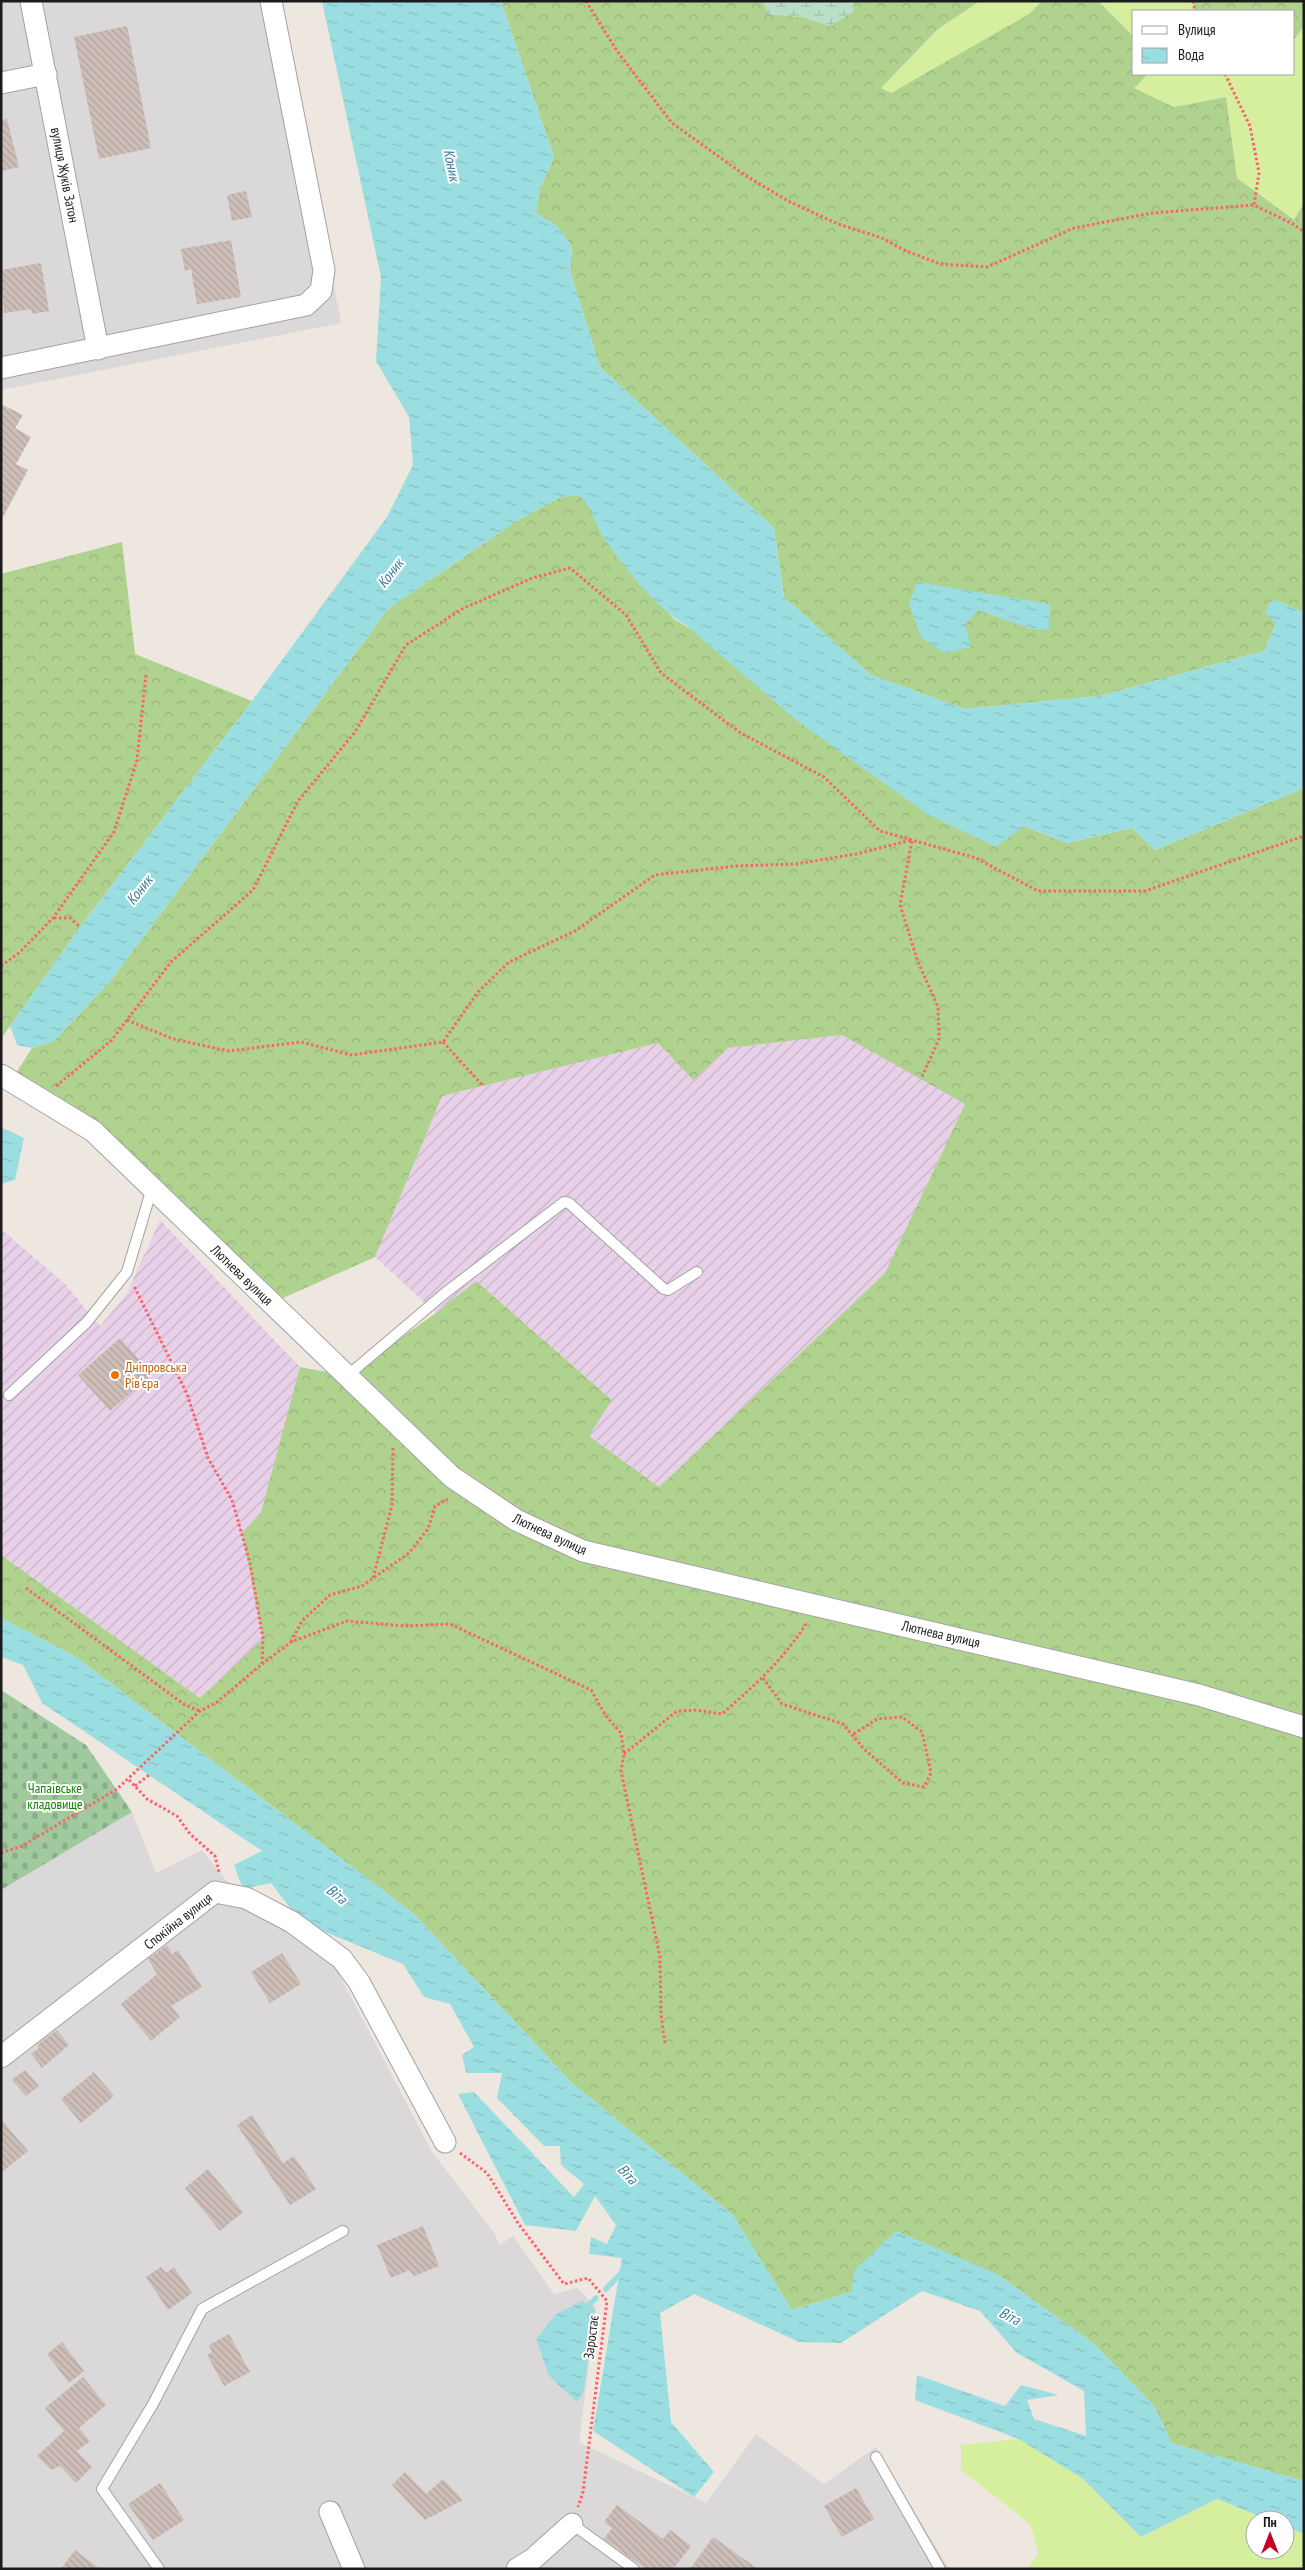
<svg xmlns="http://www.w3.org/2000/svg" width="1305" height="2570" font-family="'PT Sans Narrow',sans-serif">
<defs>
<pattern id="industrial-furrows" width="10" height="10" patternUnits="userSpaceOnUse" patternTransform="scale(1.25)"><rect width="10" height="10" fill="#e8d1e8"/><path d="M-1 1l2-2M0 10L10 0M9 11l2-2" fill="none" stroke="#c6b3c6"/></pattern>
<pattern id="forest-crowns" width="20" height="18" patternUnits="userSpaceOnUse" patternTransform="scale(1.25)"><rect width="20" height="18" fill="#b0d28f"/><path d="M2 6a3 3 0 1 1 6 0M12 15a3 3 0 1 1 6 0" fill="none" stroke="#97b47b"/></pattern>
<pattern id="wetland-marsh" width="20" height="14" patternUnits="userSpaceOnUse" patternTransform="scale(1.25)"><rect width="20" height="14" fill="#badec7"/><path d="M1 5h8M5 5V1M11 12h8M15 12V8" fill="none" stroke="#9fbeaa"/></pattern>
<pattern id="cemetery-stones" width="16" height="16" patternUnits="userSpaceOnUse" patternTransform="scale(1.25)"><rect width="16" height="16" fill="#a0ca9e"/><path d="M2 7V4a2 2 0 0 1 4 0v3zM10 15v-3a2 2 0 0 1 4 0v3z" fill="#89ad88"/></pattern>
<pattern id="water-ripples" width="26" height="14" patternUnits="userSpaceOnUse" patternTransform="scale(1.25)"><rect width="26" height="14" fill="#9bdee1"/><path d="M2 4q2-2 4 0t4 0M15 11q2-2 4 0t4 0" fill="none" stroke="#85bec0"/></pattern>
<pattern id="building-back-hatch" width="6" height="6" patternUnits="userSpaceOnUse" patternTransform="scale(1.25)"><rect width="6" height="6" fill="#cebeb8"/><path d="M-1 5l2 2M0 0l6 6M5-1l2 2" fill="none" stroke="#b0a39e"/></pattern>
</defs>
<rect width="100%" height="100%" fill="#eee7df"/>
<g fill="#dad8d8">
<path d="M1 1H280L341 323 1 390Z"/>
<path d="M132 1812 156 1873 202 1850 249 1909 327 1946 342 1980 432 2152 493 2231 500 2245 513 2236 554 2294 577 2288 596 2307 579 2442 706 2503 756 2434 824 2484 876 2447 949 2569H1V1890Z"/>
</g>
<g fill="url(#industrial-furrows)">
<path d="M842 1035 965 1104 885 1273 659 1487 589 1436 612 1400 476 1281 436 1313 375 1257 442 1096 658 1043 693 1080 728 1048Z"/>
<path d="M160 1220 300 1367 261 1512 242 1534 263 1639 200 1698 1 1555V1229L65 1284 100 1326 126 1295Z"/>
</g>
<g fill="#d5ef9f">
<path d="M980 1H1042L1029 14 891 93 881 88 938 29Z"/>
<path d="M1098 1H1193L1194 9 1198 11H1134V37Z"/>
<path d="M1304 26V203L1294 220 1237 178 1226 97 1174 107 1134 88 1148 74H1294V40Z"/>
<path d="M1019 2439 1083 2479 1141 2537 1217 2499 1269 2520H1255V2550H1285V2526L1304 2534V2569H1027L1039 2553 1030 2524 961 2470V2445Z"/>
</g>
<g fill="url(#forest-crowns)">
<path d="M501 1H763L769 14 802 17 830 26 854 11V1H980L938 29 881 88 891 93 1029 14 1042 1H1098L1134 37V74H1148L1134 88 1174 107 1226 97 1237 178 1294 220 1304 203V613L1273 599 1276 623 1264 651 1100 696 965 709 871 675 784 597 774 528 600 367 570 271 572 247 557 226 536 213 540 189 554 157Z"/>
<path d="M1193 1H1304V26L1294 40V11H1198L1194 9Z"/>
<path d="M578 494 590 505 604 538 674 619 1024 826 1067 843 1132 828 1155 850 1304 788V2481L1171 2443 1155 2407 1093 2343 997 2274 851 2292 792 2310 733 2215 571 2082 414 1914 76 1657 1 1618V1555L200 1698 263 1639 242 1534 261 1512 300 1367 347 1376 436 1313 476 1281 612 1400 589 1436 659 1487 885 1273 965 1104 842 1035 728 1048 693 1080 658 1043 442 1096 375 1257 272 1303 93 1131 11 1081 32 1048 54 1041 112 979 389 608 515 522 559 498Z"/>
<path d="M122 542 135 654 252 701 80 927 1 1039V574Z"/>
</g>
<path fill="url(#wetland-marsh)" d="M763 1H854V11L830 26 802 17 769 14Z"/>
<path fill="url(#cemetery-stones)" d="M1 1690 86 1745 132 1812 1 1890Z"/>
<g fill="url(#water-ripples)">
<path d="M322 1H501L554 157 540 189 536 213 557 226 572 247 570 271 600 367 774 528 784 597 871 675 965 709 1100 696 1264 651 1276 623 1265 612 1273 599 1304 613V788L1155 850 1132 828 1067 843 1024 826 996 847 927 814 796 720 687 626C657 609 625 568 605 540 593 522 595 509 577 494L559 498 515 522 389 608 112 979 54 1041 32 1048 17 1045 10 1026 80 927 252 701 387 517 413 465 409 417 376 361 381 277Z"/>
<path d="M917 582 1050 604 1049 630 1031 629 978 610 965 625 971 647 945 653 921 638 909 603Z"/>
<path d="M1 1127 24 1138 15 1180 1 1184Z"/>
<path d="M1 1618 76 1657 414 1914 571 2082 733 2215 792 2310 851 2292 854 2271 896 2231 997 2274 1093 2343 1155 2407 1171 2443 1304 2481V2534L1285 2526V2520H1269L1217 2499 1141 2537 1083 2479 1019 2439 915 2400 917 2375 1005 2406 1021 2385 1059 2395 1027 2400 1034 2419 1086 2436 1084 2391 1017 2353 980 2311 922 2291 841 2343 799 2342 694 2294 660 2313 671 2422 714 2472 694 2497 593 2431 622 2258 589 2254 591 2237 607 2244 616 2225 595 2196 576 2231 525 2225 458 2094 474 2092 574 2197 584 2184 561 2165 560 2146H544L497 2098 502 2073H466L462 2055 474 2047 450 2004 424 1997 403 1964 301 1922 271 1883 243 1889 234 1865 262 1851 42 1703 23 1665 1 1657Z"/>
<path d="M582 2301 595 2309 584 2390 577 2402 549 2376 536 2339 555 2315Z"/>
</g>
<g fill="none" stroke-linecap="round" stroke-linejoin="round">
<g stroke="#9bdee1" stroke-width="5.5">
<path d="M606 2289 625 2269"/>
<path d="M589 2305 596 2298"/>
</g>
</g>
<g fill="url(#building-back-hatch)">
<path d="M127 26 151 148 99 159 74 37Z"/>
<path d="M7 119 19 167 1 171V120Z"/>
<path d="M246 191 252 217 232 221 227 195Z"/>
<path d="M231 240 241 297 197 304 191 269 185 271 181 249Z"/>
<path d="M41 263 49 311 32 314 31 309 4 313 1 270Z"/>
<path d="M1 404 23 415 15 428 31 437 16 464 28 470 1 521Z"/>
<path d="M120 1338 152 1374 110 1411 78 1375Z"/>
<path d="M167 1945 172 1954 178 1950 202 1987 171 2006 180 2017 151 2041 121 2004 157 1974 148 1959Z"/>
<path d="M282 1953 301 1984 270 2003 251 1972Z"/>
<path d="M57 2030 69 2045 42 2068 31 2054 39 2048 37 2045Z"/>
<path d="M25 2070 39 2086 26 2096 12 2080Z"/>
<path d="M94 2072 114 2096 81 2123 61 2099Z"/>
<path d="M252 2115 283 2163 294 2156 316 2189 290 2205 237 2125Z"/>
<path d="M1 2119 28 2151 1 2173Z"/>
<path d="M208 2169 243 2212 220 2231 185 2188Z"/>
<path d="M423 2226 439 2266 414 2276 409 2270 391 2278 377 2245Z"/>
<path d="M161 2267 166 2273 174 2267 192 2293 168 2310 146 2277Z"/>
<path d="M229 2334 250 2372 224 2386 207 2355 212 2352 209 2345Z"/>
<path d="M62 2342 84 2371 69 2383 47 2354Z"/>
<path d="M83 2377 106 2405 79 2428 90 2441 77 2451 92 2467 76 2483 60 2466 51 2470 37 2456 64 2431 45 2408Z"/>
<path d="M405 2472 426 2494 443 2479 463 2500 425 2520 392 2485Z"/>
<path d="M160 2483 184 2520 153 2540 128 2504Z"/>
<path d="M856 2488 874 2519 842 2537 824 2506Z"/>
<path d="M617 2505 663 2539 670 2530 691 2546 673 2569H646L604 2539 612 2528 604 2522Z"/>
<path d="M713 2537 758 2569H690Z"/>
<path d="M75 2550 100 2569H61Z"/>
</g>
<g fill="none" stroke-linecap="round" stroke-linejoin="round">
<defs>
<g id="lane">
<path d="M347 1376 445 1293 564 1202 569 1203 664 1289 668 1290 697 1272"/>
<path d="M9 1395 87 1322 127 1272 152 1188"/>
<path d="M876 2457 940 2569"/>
<path d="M572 2524 634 2569"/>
<path d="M159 2569 102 2489 153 2404 202 2309 343 2231"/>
</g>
<g id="street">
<path d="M31 1 98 349"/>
<path d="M1 83 46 74"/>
<path d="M1 368 306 305 321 291 324 270 271 1"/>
<path d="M1 1075 93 1131 452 1477 516 1520 583 1551 1199 1695 1304 1727"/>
<path d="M1 2057 215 1892 246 1898 292 1922 342 1959 359 1982 445 2142"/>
<path d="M330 2512 354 2569"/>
<path d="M517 2569 533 2559 572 2524"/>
</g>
</defs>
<use href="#lane" stroke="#a2a2a2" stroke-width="12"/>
<use href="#street" stroke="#a2a2a2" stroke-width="23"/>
<g stroke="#ff606d" stroke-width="3" stroke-dasharray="2.5 2.5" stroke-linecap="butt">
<path d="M586 1 617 51 672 123 743 174 788 201 838 224 882 238 904 250 940 264 987 267 1074 228 1152 213 1254 205"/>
<path d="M1193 1 1195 11"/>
<path d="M1225 74 1250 126 1259 173 1254 205 1293 224 1304 232"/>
<path d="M54 918H70L80 927"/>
<path d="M1 966 19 953 53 918 114 832 137 760 146 674"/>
<path d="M127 1020 173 1039 229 1051 301 1042 351 1055 443 1042 478 992 509 962 575 931 655 875 736 866 796 864 856 854 912 840 900 905 918 962 938 1007 939 1039 921 1079"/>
<path d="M443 1042 483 1086"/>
<path d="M56 1086 111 1041 171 962 253 890 298 801 355 732 406 645 462 609 532 578 570 568 626 615 661 673 739 732 824 777 880 831 976 858 1038 891H1145L1304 836"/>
<path d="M373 1578 392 1505 393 1447"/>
<path d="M26 1588 185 1705 200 1711"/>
<path d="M291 1642 302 1621 330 1595 362 1586 409 1553 428 1529 435 1506 448 1499"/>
<path d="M262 1664 291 1642 347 1621 405 1626 450 1624 591 1690 606 1716 621 1733 624 1754 621 1771 660 1957 661 2015 665 2043"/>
<path d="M763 1678 782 1704 843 1724 864 1749 903 1783 924 1787 931 1773 922 1732 902 1717 877 1719 852 1735"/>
<path d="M624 1754 677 1711 696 1710 722 1714C754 1686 783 1660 806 1624"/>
<path d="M129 1780 147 1799 177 1816 190 1834 215 1856 219 1872"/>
<path d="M135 1786 149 1775"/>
<path d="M1 1853 22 1846 117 1789 200 1711 217 1702 262 1664 263 1639 250 1563 232 1500 208 1458 187 1394 134 1286"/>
<path d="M460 2153 487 2173 518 2223 564 2284 588 2278 607 2301 583 2492 578 2507"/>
</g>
<use href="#lane" stroke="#fff" stroke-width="10"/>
<use href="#street" stroke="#fff" stroke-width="21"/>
</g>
<circle fill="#e8710a" stroke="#fff" stroke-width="2" cx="115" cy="1375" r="5"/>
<g text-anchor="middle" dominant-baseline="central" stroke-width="4" stroke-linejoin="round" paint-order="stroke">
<g font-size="14" fill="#1b1b1b" stroke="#fff">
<text transform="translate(65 175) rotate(79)">вулиця Жуків Затон</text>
<text transform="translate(242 1275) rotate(44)">Лютнева вулиця</text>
<text transform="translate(550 1534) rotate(25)">Лютнева вулиця</text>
<text transform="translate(941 1634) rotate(13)">Лютнева вулиця</text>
<text transform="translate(178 1921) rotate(-38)">Спокійна вулиця</text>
<text transform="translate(591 2337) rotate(-83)">Заростає</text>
</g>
<g font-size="14" fill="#c56008" stroke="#fff" text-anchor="start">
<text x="125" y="1367">Дніпровська<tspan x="125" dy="16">Рів'єра</tspan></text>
</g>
<g font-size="14" fill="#0e8300" stroke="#fff">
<text x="55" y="1788">Чапаївське<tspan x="55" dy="16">кладовище</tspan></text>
</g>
<g font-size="15" font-style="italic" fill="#387c9c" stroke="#fff">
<text transform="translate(452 165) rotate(78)">Коник</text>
<text transform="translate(390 573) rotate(-53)">Коник</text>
<text transform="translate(139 890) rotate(-52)">Коник</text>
<text transform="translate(337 1894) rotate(39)">Віта</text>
<text transform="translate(628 2174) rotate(47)">Віта</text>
<text transform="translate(1010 2316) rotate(27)">Віта</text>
</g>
</g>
<rect width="1305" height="2570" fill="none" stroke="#1b1b1b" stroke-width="5"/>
<rect x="1132" y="10" width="162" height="65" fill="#ffffff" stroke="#a4a4a4"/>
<rect x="1142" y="26" width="25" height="8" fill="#ffffff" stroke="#a4a4a4"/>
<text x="1178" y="35" font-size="15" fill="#1b1b1b">Вулиця</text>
<rect x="1142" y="48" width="25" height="15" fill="url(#water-ripples)" stroke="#a4a4a4"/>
<text x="1178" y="60" font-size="15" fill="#1b1b1b">Вода</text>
<g transform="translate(1270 2535)"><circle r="24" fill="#ffffff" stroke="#a4a4a4"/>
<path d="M0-4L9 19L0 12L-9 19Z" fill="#c70025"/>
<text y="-8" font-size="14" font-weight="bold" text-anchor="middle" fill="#1b1b1b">Пн</text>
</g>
</svg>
